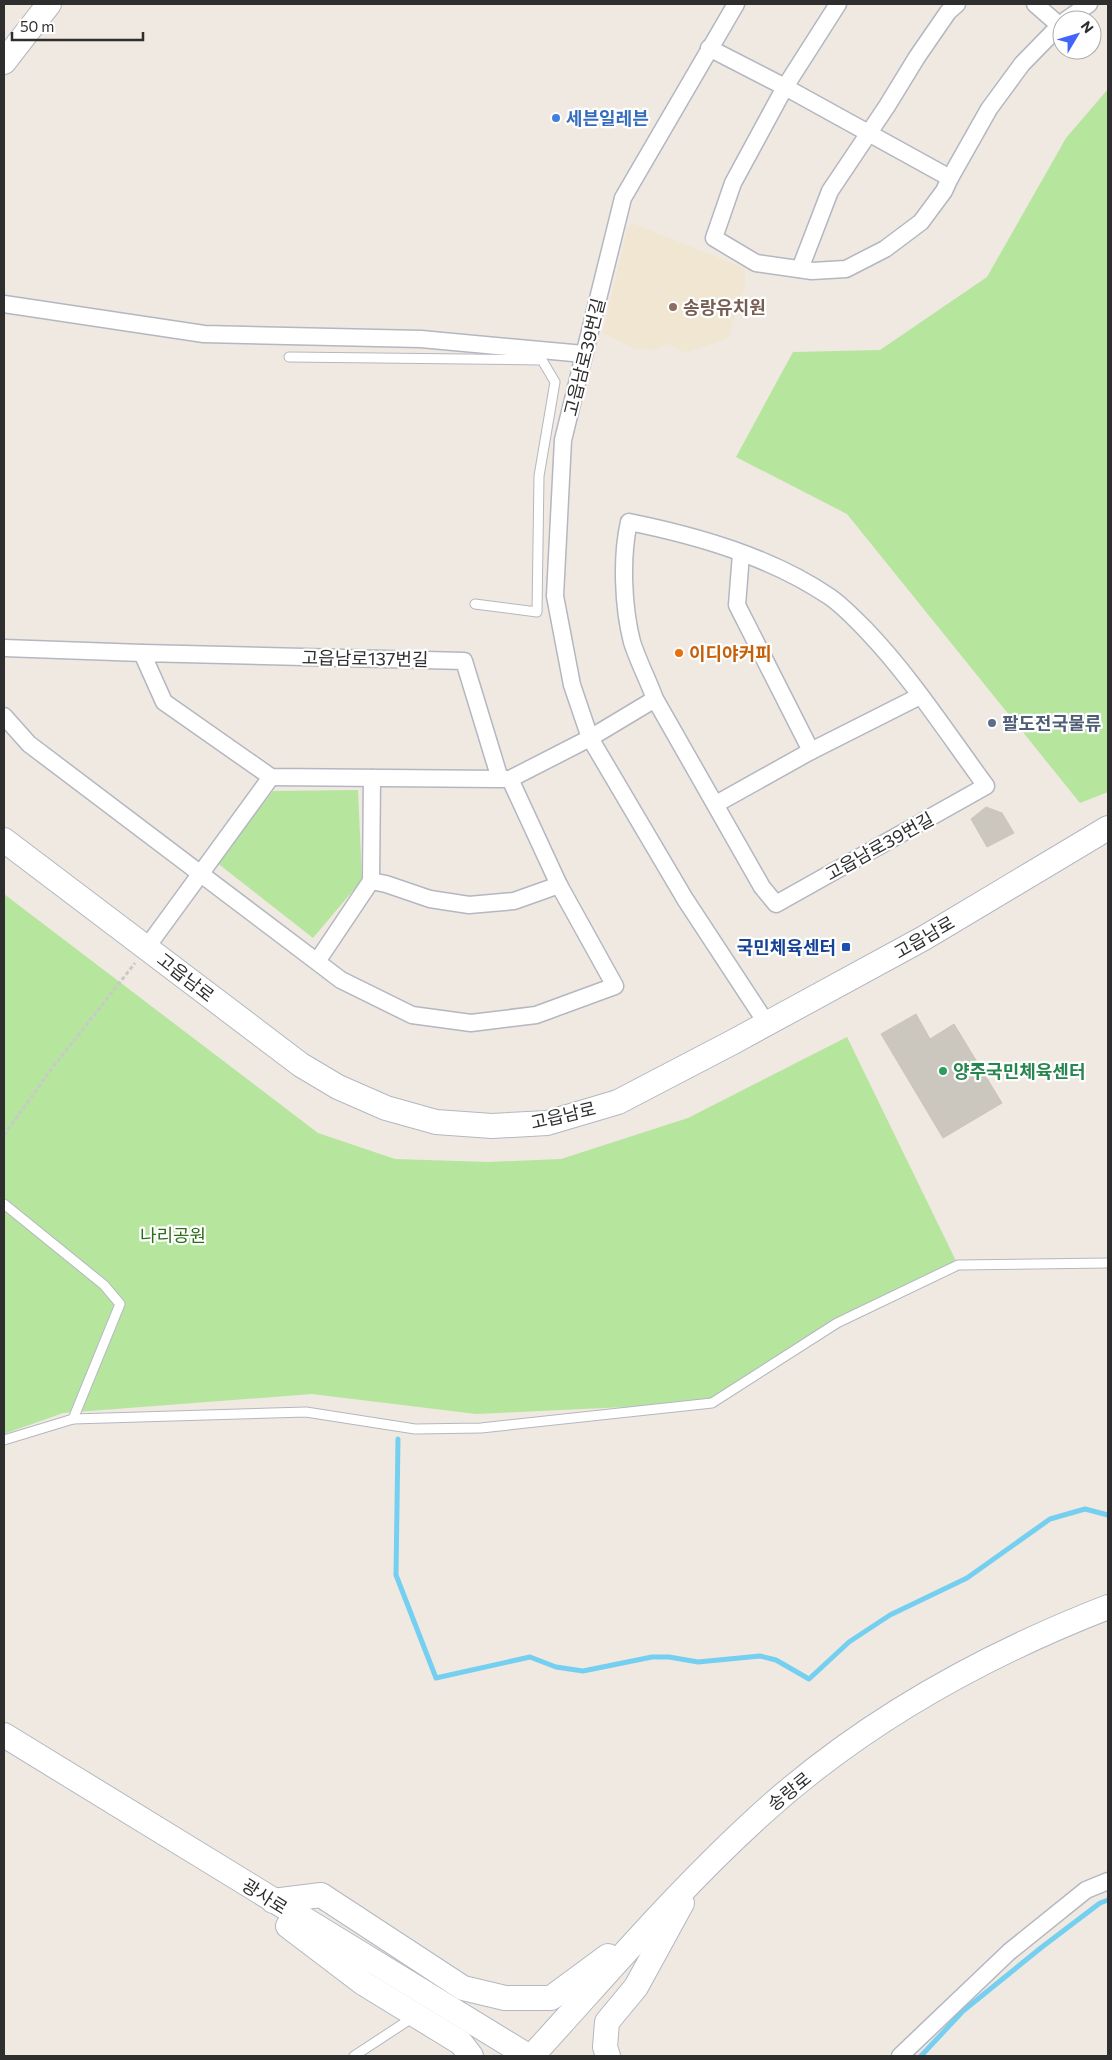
<svg xmlns="http://www.w3.org/2000/svg" width="1112" height="2060" font-family="Commissioner,'Noto Sans KR',sans-serif">
<rect width="100%" height="100%" fill="#efe9e1"/>
<path fill="#f0e6d1" d="M632 223 744 268 746 280 728 338 686 353 666 343 656 350 635 349 603 333 627 231Z"/>
<g fill="#b6e59e">
<path d="M1108 89V792L1080 803 847 514 736 457 793 352 880 350 987 277 1066 138Z"/>
<path d="M358 790 362 880 313 938 216 862 273 791Z"/>
<path d="M4 894 318 1133 395 1159 488 1162 561 1159 688 1118 847 1037 958 1265 837 1323 712 1403 476 1414 312 1394 63 1413 4 1434Z"/>
</g>
<g fill="none" stroke-linecap="round" stroke-linejoin="round">
<g stroke="#75cff0" stroke-width="5">
<path d="M398 1439 396 1575 436 1678 530 1657 556 1667 583 1671 652 1657H669L698 1662 760 1656 776 1660 809 1679 849 1642 890 1615 967 1578 1050 1519 1085 1509 1108 1515"/>
<path d="M921 2056 963 2011 1042 1947 1100 1903 1108 1900"/>
</g>
</g>
<g fill="#cbc7bf" stroke="#cbc5ba">
<path d="M986 807 1002 813 1014 833 987 847 971 819Z"/>
<path d="M916 1014 930 1039 954 1024 1002 1103 943 1138 881 1034Z"/>
</g>
<g fill="none" stroke-linecap="round" stroke-linejoin="round">
<defs>
<g id="lane">
<path d="M289 357 542 360 555 382 539 476 537 612 475 604"/>
<path d="M4 1204 104 1285 120 1304 73 1419"/>
<path d="M4 1440 73 1419 306 1412 415 1429 481 1428 712 1403 837 1323 958 1265 1108 1263"/>
<path d="M354 2056 415 2016"/>
</g>
<g id="street">
<path d="M736 4 623 198 563 440 555 596 572 685 590 738 685 899 767 1024"/>
<path d="M1035 4 1059 25"/>
<path d="M1066 20 1089 4"/>
<path d="M709 48 785 87 733 183 714 238 756 263 812 271 846 269 885 249 921 222 944 191 950 178 785 87 838 4"/>
<path d="M950 178 989 109 1022 64 1062 23"/>
<path d="M800 269 830 191 887 106 917 57 948 12 957 4"/>
<path d="M4 304 204 334 421 339 584 354"/>
<path d="M741 554 737 605 811 751"/>
<path d="M4 648 142 653"/>
<path d="M4 716 29 744 341 980 412 1015 471 1023 536 1015 615 986 559 885 510 779"/>
<path d="M500 779 464 661 142 653 164 702 271 777 500 779H510L590 738 655 699C648 680 638 661 632 642 623 607 621 557 629 522 698 536 771 557 830 597 843 606 855 619 866 630 911 677 947 733 986 786L776 904 762 887 655 699"/>
<path d="M716 804 811 751 920 696"/>
<path d="M371 881 386 884 430 899 469 905 514 901 559 885"/>
<path d="M147 947 271 777"/>
<path d="M318 960 371 881 372 778"/>
<path d="M900 2056 1009 1952 1086 1890 1108 1881"/>
</g>
<g id="secondary">
<path d="M4 62 49 4"/>
<path d="M4 840 301 1065 338 1087 386 1108 436 1122 492 1126 547 1123 618 1102 733 1042 924 938 1108 828"/>
<path d="M4 1735 528 2056"/>
<path d="M273 1901 321 1895 463 1988 505 1998H551L608 1956"/>
<path d="M288 1926 363 1983 461 2043 471 2056"/>
<path d="M532 2056C606 1975 676 1892 757 1818 858 1725 982 1656 1108 1607"/>
<path d="M608 2056 605 2047 607 2022 636 1987 682 1903"/>
</g>
</defs>
<use href="#lane" stroke="#b4b7c1" stroke-width="11"/>
<use href="#street" stroke="#b4b7c1" stroke-width="19"/>
<use href="#secondary" stroke="#b4b7c1" stroke-width="26"/>
<path stroke="#c9c9c9" stroke-width="3" stroke-dasharray="4 2.5" stroke-linecap="butt" d="M4 1135 50 1071 135 963"/>
<use href="#lane" stroke="#fff" stroke-width="9"/>
<use href="#street" stroke="#fff" stroke-width="16"/>
<use href="#secondary" stroke="#fff" stroke-width="24"/>
</g>
<circle fill="#3f7fe0" stroke="#fff" stroke-width="2" cx="556" cy="118" r="5"/>
<circle fill="#8d6e63" stroke="#fff" stroke-width="2" cx="673" cy="307" r="5"/>
<circle fill="#e8710a" stroke="#fff" stroke-width="2" cx="679" cy="653" r="5"/>
<circle fill="#5c6f8a" stroke="#fff" stroke-width="2" cx="992" cy="723" r="5"/>
<rect fill="#1a4fb4" stroke="#fff" stroke-width="2" x="841" y="942" width="10" height="10" rx="2.5"/>
<circle fill="#2e9e5b" stroke="#fff" stroke-width="2" cx="943" cy="1071" r="5"/>
<g text-anchor="middle" dominant-baseline="central" stroke-width="4.5" stroke-linejoin="round" paint-order="stroke">
<g font-size="18" font-weight="bold" fill="#366cbe" stroke="#fff" text-anchor="start">
<text x="566" y="118">세븐일레븐</text>
</g>
<g font-size="18" font-weight="bold" fill="#785e54" stroke="#fff" text-anchor="start">
<text x="683" y="307">송랑유치원</text>
</g>
<g font-size="18" fill="#2e2e2e" stroke="#fff">
<text transform="translate(584 357) rotate(-76)">고읍남로39번길</text>
<text transform="translate(365 658) rotate(1)">고읍남로137번길</text>
<text transform="translate(879 846) rotate(-29)">고읍남로39번길</text>
<text transform="translate(924 937) rotate(-30)">고읍남로</text>
<text transform="translate(186 977) rotate(38)">고읍남로</text>
<text transform="translate(563 1115) rotate(-13)">고읍남로</text>
<text transform="translate(789 1791) rotate(-39)">송랑로</text>
<text transform="translate(265 1896) rotate(32)">광사로</text>
</g>
<g font-size="18" font-weight="bold" fill="#c56008" stroke="#fff" text-anchor="start">
<text x="689" y="653">이디야커피</text>
</g>
<g font-size="18" font-weight="bold" fill="#4e5e75" stroke="#fff" text-anchor="start">
<text x="1002" y="723">팔도전국물류</text>
</g>
<g font-size="18" font-weight="bold" fill="#164399" stroke="#fff" text-anchor="end">
<text x="836" y="947">국민체육센터</text>
</g>
<g font-size="18" font-weight="bold" fill="#27864d" stroke="#fff" text-anchor="start">
<text x="953" y="1071">양주국민체육센터</text>
</g>
<g font-size="18" fill="#2c6e1b" stroke="#fff">
<text x="173" y="1235">나리공원</text>
</g>
</g>
<rect width="1112" height="2060" fill="none" stroke="#2e2e2e" stroke-width="10"/>
<g transform="translate(1077 35) rotate(52)"><circle r="24" fill="#ffffff" stroke="#ababab"/>
<path d="M0-4L9 19L0 12L-9 19Z" fill="#4264fb"/>
<text y="-8" font-size="14" font-weight="bold" text-anchor="middle" fill="#2e2e2e">N</text>
</g>
<path d="M12 32v8h131v-8" fill="none" stroke="#2e2e2e" stroke-width="2.5"/>
<text x="20" y="32" font-size="15" fill="#2e2e2e" stroke="#ffffff" stroke-width="4" paint-order="stroke">50 m</text>
</svg>
